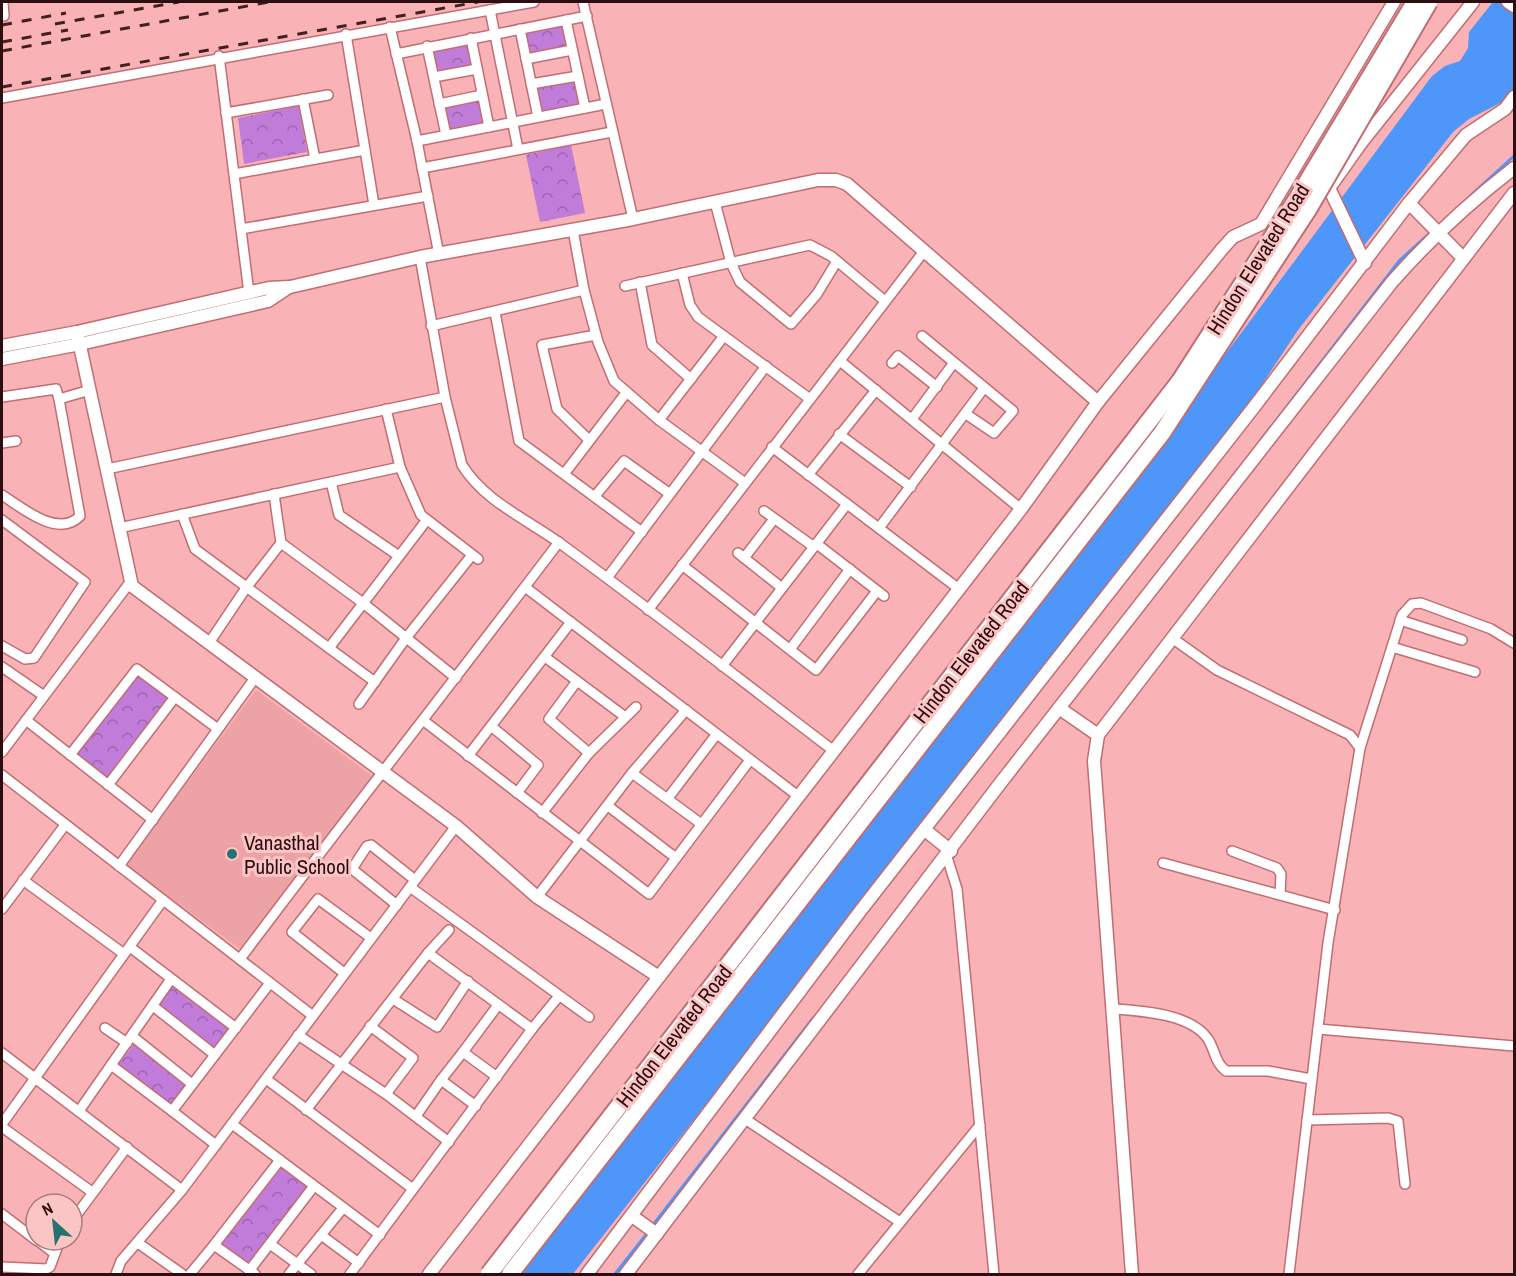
<svg xmlns="http://www.w3.org/2000/svg" width="1516" height="1276" font-family="'Archivo Narrow',sans-serif">
<defs>
<pattern id="forest-crowns" width="20" height="18" patternUnits="userSpaceOnUse" patternTransform="scale(1.5)"><rect width="20" height="18" fill="#c17cda"/><path d="M2 6a3 3 0 1 1 6 0M12 15a3 3 0 1 1 6 0" fill="none" stroke="#9d64af"/></pattern>
</defs>
<rect width="100%" height="100%" fill="#f9b2b5"/>
<path fill="#eda2a5" d="M256 690 380 782 250 956 126 865Z"/>
<g fill="url(#forest-crowns)">
<path d="M563 23 568 49 530 56 525 31Z"/>
<path d="M469 41 474 66 435 74 431 48Z"/>
<path d="M574 80 579 105 541 112 536 87Z"/>
<path d="M480 98 485 124 447 131 442 106Z"/>
<path d="M299 106 307 152 244 164 238 118Z"/>
<path d="M571 145 585 213 540 222 526 155Z"/>
<path d="M139 675 170 699 108 778 77 754Z"/>
<path d="M173 985 231 1029 215 1050 157 1006Z"/>
<path d="M134 1044 188 1085 172 1106 118 1065Z"/>
<path d="M282 1167 308 1187 248 1264 222 1244Z"/>
</g>
<path fill="#4e96f9" d="M1493 2H1514V96L1469 119 1453 132 1298 330 1220 448 573 1274H512L865 808 1227 352 1432 76 1445 66 1460 61 1468 48 1469 32Z"/>
<g fill="none" stroke-linecap="round" stroke-linejoin="round">
<g stroke="#4e96f9" stroke-width="3">
<path d="M1469 197 1514 156"/>
<path d="M1261 440 1400 260 1431 232"/>
<path d="M653 1225 814 1017"/>
<path d="M615 1274 649 1231"/>
</g>
<defs>
<g id="street">
<path d="M3 2 4 16"/>
<path d="M583 2 633 219"/>
<path d="M490 10 518 149"/>
<path d="M566 20 585 108"/>
<path d="M390 27 417 141 439 255"/>
<path d="M520 29 538 117"/>
<path d="M346 34 374 205"/>
<path d="M471 38 489 127"/>
<path d="M427 46 446 135"/>
<path d="M396 54 587 16"/>
<path d="M219 56 249 293"/>
<path d="M526 59 572 50"/>
<path d="M434 77 477 69"/>
<path d="M531 84 578 76"/>
<path d="M2 98 534 2"/>
<path d="M303 99 315 159"/>
<path d="M439 104 482 95"/>
<path d="M226 113 328 95"/>
<path d="M417 141 606 104"/>
<path d="M422 168 612 132"/>
<path d="M234 174 365 150"/>
<path d="M715 202 731 263 740 282 791 324 817 294 837 261"/>
<path d="M241 229 428 196"/>
<path d="M573 230 584 290 598 342 614 381 659 420 745 483"/>
<path d="M420 257 445 397 462 465C485 502 527 519 561 544 653 611 743 682 834 751"/>
<path d="M682 273 690 305 698 317 810 399"/>
<path d="M640 282 652 345 691 379"/>
<path d="M625 286 810 245 831 256 885 301"/>
<path d="M495 312 519 441 642 532"/>
<path d="M431 326 584 290"/>
<path d="M922 336 1013 411 994 433 966 414"/>
<path d="M840 361 1021 509"/>
<path d="M892 363 898 356 937 387"/>
<path d="M2 397 56 389 59 399 90 390"/>
<path d="M386 409 400 467 421 515 478 559"/>
<path d="M912 419 953 364"/>
<path d="M659 420 724 336"/>
<path d="M839 434 911 487"/>
<path d="M589 440 557 409 542 345 596 335"/>
<path d="M2 443 16 441"/>
<path d="M772 447 959 589"/>
<path d="M107 469 445 397"/>
<path d="M564 474 626 393"/>
<path d="M808 475 876 390"/>
<path d="M331 482 339 515 399 556"/>
<path d="M274 494 281 543 363 603 456 678"/>
<path d="M2 495C21 507 58 539 80 516L59 399"/>
<path d="M595 496 624 461 670 494"/>
<path d="M764 511 814 547"/>
<path d="M182 514 195 549 375 682"/>
<path d="M2 520 85 582 34 658 25 659 2 646"/>
<path d="M119 528 400 467"/>
<path d="M879 528 984 388"/>
<path d="M817 544 884 596"/>
<path d="M738 553 782 588"/>
<path d="M744 558 774 519"/>
<path d="M682 565 816 670 877 591"/>
<path d="M607 578 766 366"/>
<path d="M525 587 798 796"/>
<path d="M648 610 925 250"/>
<path d="M1400 620 1462 640"/>
<path d="M1172 638 1217 670 1350 735 1360 748 1328 943 1289 1274"/>
<path d="M209 643 246 588 281 543"/>
<path d="M1392 647 1475 672"/>
<path d="M329 648 426 521"/>
<path d="M791 648 850 569"/>
<path d="M545 657 624 716"/>
<path d="M722 666 847 504"/>
<path d="M2 667 44 696"/>
<path d="M577 681 549 719 589 753"/>
<path d="M359 704 406 638 472 555"/>
<path d="M26 720 153 820"/>
<path d="M424 721 649 894 750 760"/>
<path d="M491 726 538 765 517 793"/>
<path d="M1360 748 1402 615 1412 604 1421 603 1491 629 1514 643"/>
<path d="M2 752 131 581"/>
<path d="M70 755 137 669 218 729"/>
<path d="M468 756 571 622"/>
<path d="M632 773 700 823"/>
<path d="M2 775 313 1016"/>
<path d="M108 785 175 697"/>
<path d="M668 798 716 735"/>
<path d="M608 806 676 858"/>
<path d="M542 813 589 753 636 707"/>
<path d="M1232 851 1277 868 1281 874 1280 894"/>
<path d="M947 857 957 889 994 1274"/>
<path d="M1163 863 1335 910"/>
<path d="M119 866 255 678"/>
<path d="M23 880 124 954"/>
<path d="M410 887 589 1017"/>
<path d="M537 897 632 773 686 710"/>
<path d="M397 905 352 869 367 846 371 845 415 880"/>
<path d="M2 909 65 825"/>
<path d="M130 947 236 1028"/>
<path d="M240 959C345 819 453 682 559 542"/>
<path d="M344 973 292 932 318 899 371 938"/>
<path d="M393 999 437 1027 468 981"/>
<path d="M153 1006 215 1055"/>
<path d="M1113 1009C1140 1011 1190 1013 1208 1039 1215 1050 1215 1063 1226 1071H1268L1311 1079"/>
<path d="M370 1026 413 1058 386 1094"/>
<path d="M105 1028 127 1043"/>
<path d="M532 1029 559 996"/>
<path d="M1318 1029 1514 1046"/>
<path d="M298 1035 386 1094 449 1142"/>
<path d="M132 1036 192 1084"/>
<path d="M2 1053 182 1190"/>
<path d="M111 1065 172 1111 270 983"/>
<path d="M497 1077 463 1052 498 1005"/>
<path d="M266 1079 413 1189"/>
<path d="M441 1080 463 1052"/>
<path d="M306 1110 428 953 449 930"/>
<path d="M79 1111 171 979"/>
<path d="M172 1111 216 1145"/>
<path d="M416 1116 441 1080 476 1106"/>
<path d="M745 1119 900 1222"/>
<path d="M1307 1120 1388 1118 1398 1121 1405 1184"/>
<path d="M2 1124 163 900"/>
<path d="M232 1124 380 1235"/>
<path d="M2 1127 92 1192"/>
<path d="M343 1208 321 1235 359 1263"/>
<path d="M2 1214 36 1240"/>
<path d="M72 1221 127 1147"/>
<path d="M37 1240 54 1253"/>
<path d="M138 1243 182 1274"/>
<path d="M270 1244 311 1274"/>
<path d="M2 1267 46 1269 50 1267 60 1240"/>
<path d="M249 1271 314 1186"/>
<path d="M116 1274 121 1261 182 1190 456 826"/>
<path d="M190 1274 214 1245"/>
<path d="M255 1274 214 1245 280 1160"/>
<path d="M289 1274 321 1235"/>
<path d="M350 1274 532 1029 428 953"/>
<path d="M858 1274 980 1125"/>
</g>
<g id="secondary">
<path d="M1508 2 1514 6"/>
<path d="M1329 188 1365 263"/>
<path d="M1327 191 1361 143 1473 2"/>
<path d="M1409 203 1463 258"/>
<path d="M77 332 132 586 456 826 537 897 659 977"/>
<path d="M2 346 77 332 269 288 290 287 420 257 633 219 818 180H836L847 184 1098 402"/>
<path d="M2 359 80 344 268 301 289 287"/>
<path d="M1059 708 1098 735"/>
<path d="M925 830 951 851"/>
<path d="M632 1216 657 1234"/>
<path d="M429 1274 1021 509 1098 402 1222 249 1233 237 1261 224 1394 2"/>
<path d="M587 1274 861 910 1254 407 1409 203 1466 135 1505 109 1514 97"/>
<path d="M626 1274 1002 781 1392 282C1428 241 1470 202 1514 168"/>
<path d="M1132 1274 1094 761 1098 735 1514 193"/>
</g>
</defs>
<use href="#street" stroke="#c06e73" stroke-width="12"/>
<use href="#secondary" stroke="#c06e73" stroke-width="15"/>
<use href="#street" stroke="#fff" stroke-width="9"/>
<use href="#secondary" stroke="#fff" stroke-width="12"/>
<g stroke="#421f21" stroke-width="3" stroke-dasharray="10 10" stroke-linecap="butt">
<path d="M55 24 179 2"/>
<path d="M2 25 66 13"/>
<path d="M2 42 68 30"/>
<path d="M2 51 269 2"/>
<path d="M2 87 478 2"/>
</g>
<defs>
<g id="highway-bridge">
<path d="M489 1274 1180 381 1295 202 1415 2"/>
<path d="M510 1274 1162 433 1309 208 1429 2"/>
</g>
</defs>
<use href="#highway-bridge" stroke="#c06e73" stroke-width="20" stroke-linecap="butt"/>
<use href="#highway-bridge" stroke="#fff" stroke-width="16"/>
</g>
<circle fill="#267172" stroke="#fbc5c6" stroke-width="2" cx="232" cy="854" r="6"/>
<g text-anchor="middle" dominant-baseline="central" stroke-width="6" stroke-linejoin="round" paint-order="stroke">
<g font-size="21" fill="#2d0e10" stroke="#fbc5c6">
<text transform="translate(1258 259) rotate(-58)">Hindon Elevated Road</text>
<text transform="translate(971 652) rotate(-52)">Hindon Elevated Road</text>
<text transform="translate(674 1036) rotate(-52)">Hindon Elevated Road</text>
</g>
<g font-size="21" fill="#2d0e10" stroke="#fbc5c6" text-anchor="start">
<text x="244" y="842">Vanasthal<tspan x="244" dy="24">Public School</tspan></text>
</g>
</g>
<rect width="1516" height="1276" fill="none" stroke="#2d0e10" stroke-width="6"/>
<g transform="translate(54 1222) rotate(333)"><circle r="28" fill="#fbc5c6" stroke="#a97c7d" stroke-width="1.5"/>
<path d="M0-4.5L10 22L0 15L-10 22Z" fill="#267172"/>
<text y="-9" font-size="16" font-weight="bold" text-anchor="middle" fill="#2d0e10">N</text>
</g>
</svg>
